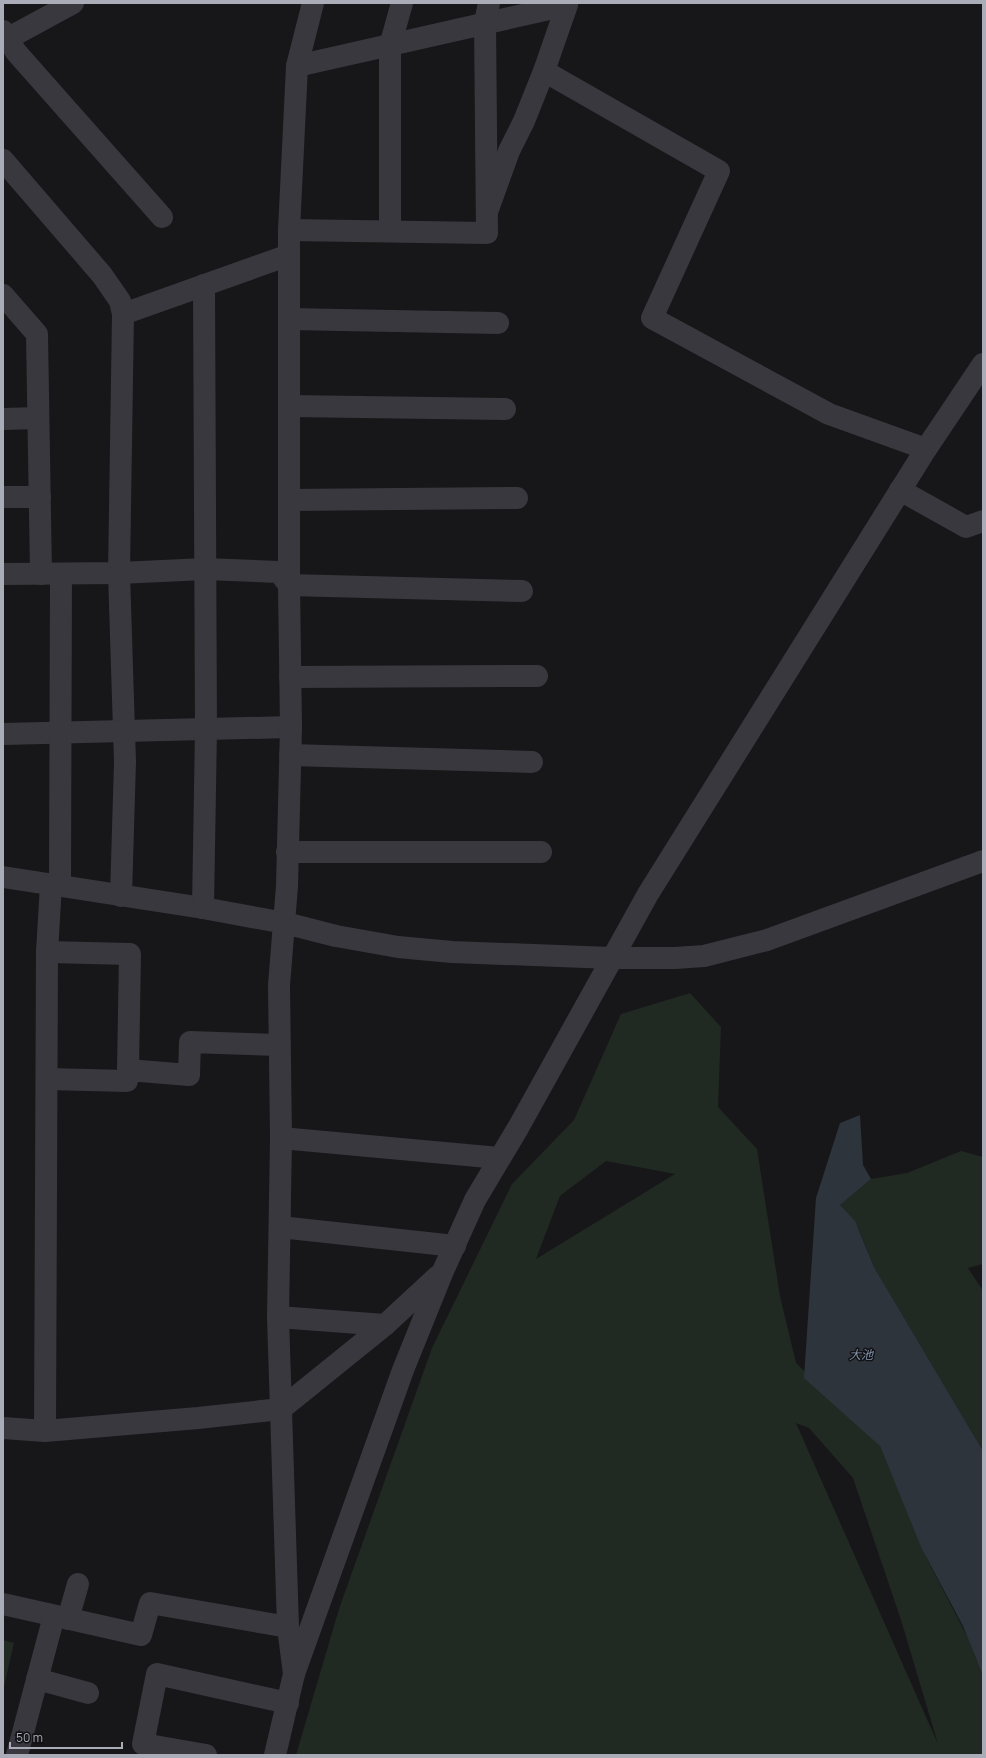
<svg xmlns="http://www.w3.org/2000/svg" width="986" height="1758" font-family="Manrope,'Noto Sans JP',sans-serif">
<rect width="100%" height="100%" fill="#171719"/>
<g fill="#212923" fill-rule="evenodd">
<path d="M690 993 721 1027 718 1107 757 1149 780 1296 796 1363 880 1446 927 1559 967 1636 983 1676V1755H296L339 1609 432 1348 512 1184 574 1120 621 1014ZM606 1161 675 1174 536 1259 560 1196ZM796 1423 809 1428 853 1478 901 1620 938 1744Z"/>
<path d="M961 1151 983 1157V1264L968 1268 983 1291V1451L874 1267 859 1230 840 1205 871 1179 907 1173Z"/>
<path d="M3 1640 14 1643 3 1691Z"/>
</g>
<path fill="#2e343c" d="M860 1115 863 1165 871 1179 840 1205 855 1221 874 1267 983 1451V1676L963 1626 922 1549 880 1446 804 1378 816 1198 840 1123Z"/>
<g fill="none" stroke-linecap="round" stroke-linejoin="round">
<g stroke="#38383e" stroke-width="22">
<path d="M3 31 16 52 162 217"/>
<path d="M3 41 73 3"/>
<path d="M297 66 567 5 544 71 524 121 509 151 487 212"/>
<path d="M544 71 719 171 652 318 829 414 926 449"/>
<path d="M3 160 102 275 120 301 123 314 119 573 125 762 121 896"/>
<path d="M289 230 487 233 485 23 489 3"/>
<path d="M390 231V46L402 3"/>
<path d="M3 295 37 334 41 574"/>
<path d="M123 314 289 255"/>
<path d="M289 319 498 323"/>
<path d="M289 406 505 409"/>
<path d="M3 419 38 418"/>
<path d="M900 490 966 527 983 521"/>
<path d="M3 497H40"/>
<path d="M289 500 517 498"/>
<path d="M3 574 119 573 205 569 279 572 289 585"/>
<path d="M289 585 522 591"/>
<path d="M290 677 537 676"/>
<path d="M3 734 291 727"/>
<path d="M290 755 532 762"/>
<path d="M287 852H541"/>
<path d="M3 877 203 908 285 923 336 936 398 947 452 952 611 958H675L704 956 767 940 983 861"/>
<path d="M60 886 61 574"/>
<path d="M203 908 206 729 204 285"/>
<path d="M47 952 130 954 128 1070"/>
<path d="M47 1079 127 1081 128 1070 189 1075 190 1042 279 1045"/>
<path d="M281 1138 499 1158"/>
<path d="M280 1227 455 1246"/>
<path d="M278 1317 385 1325"/>
<path d="M3 1428 45 1431 198 1418 281 1409 385 1325 438 1276"/>
<path d="M45 1431 47 952 51 885"/>
<path d="M3 1604 141 1635 150 1603 288 1627"/>
<path d="M68 1619 78 1584"/>
<path d="M294 1674 288 1627 278 1317 281 1138 279 985 287 886 291 727 289 585V230L297 66 313 3"/>
<path d="M37 1679 88 1693"/>
<path d="M17 1755 54 1616"/>
<path d="M206 1755 143 1744 157 1674 288 1703"/>
<path d="M275 1755 294 1674 403 1370 443 1271 475 1200 518 1128 648 894 926 449 983 364"/>
</g>
</g>
<g text-anchor="middle" dominant-baseline="central" stroke-width="3" stroke-linejoin="round" paint-order="stroke">
<g font-size="12" font-style="italic" fill="#8395b0" stroke="#121214">
<text x="861" y="1354">大池</text>
</g>
</g>
<rect width="986" height="1758" fill="none" stroke="#aaacb8" stroke-width="8"/>
<path d="M10 1742v6h112v-6" fill="none" stroke="#aaacb8" stroke-width="2"/>
<text x="16" y="1742" font-size="12" fill="#aaacb8" stroke="#121214" stroke-width="3" paint-order="stroke">50 m</text>
</svg>
